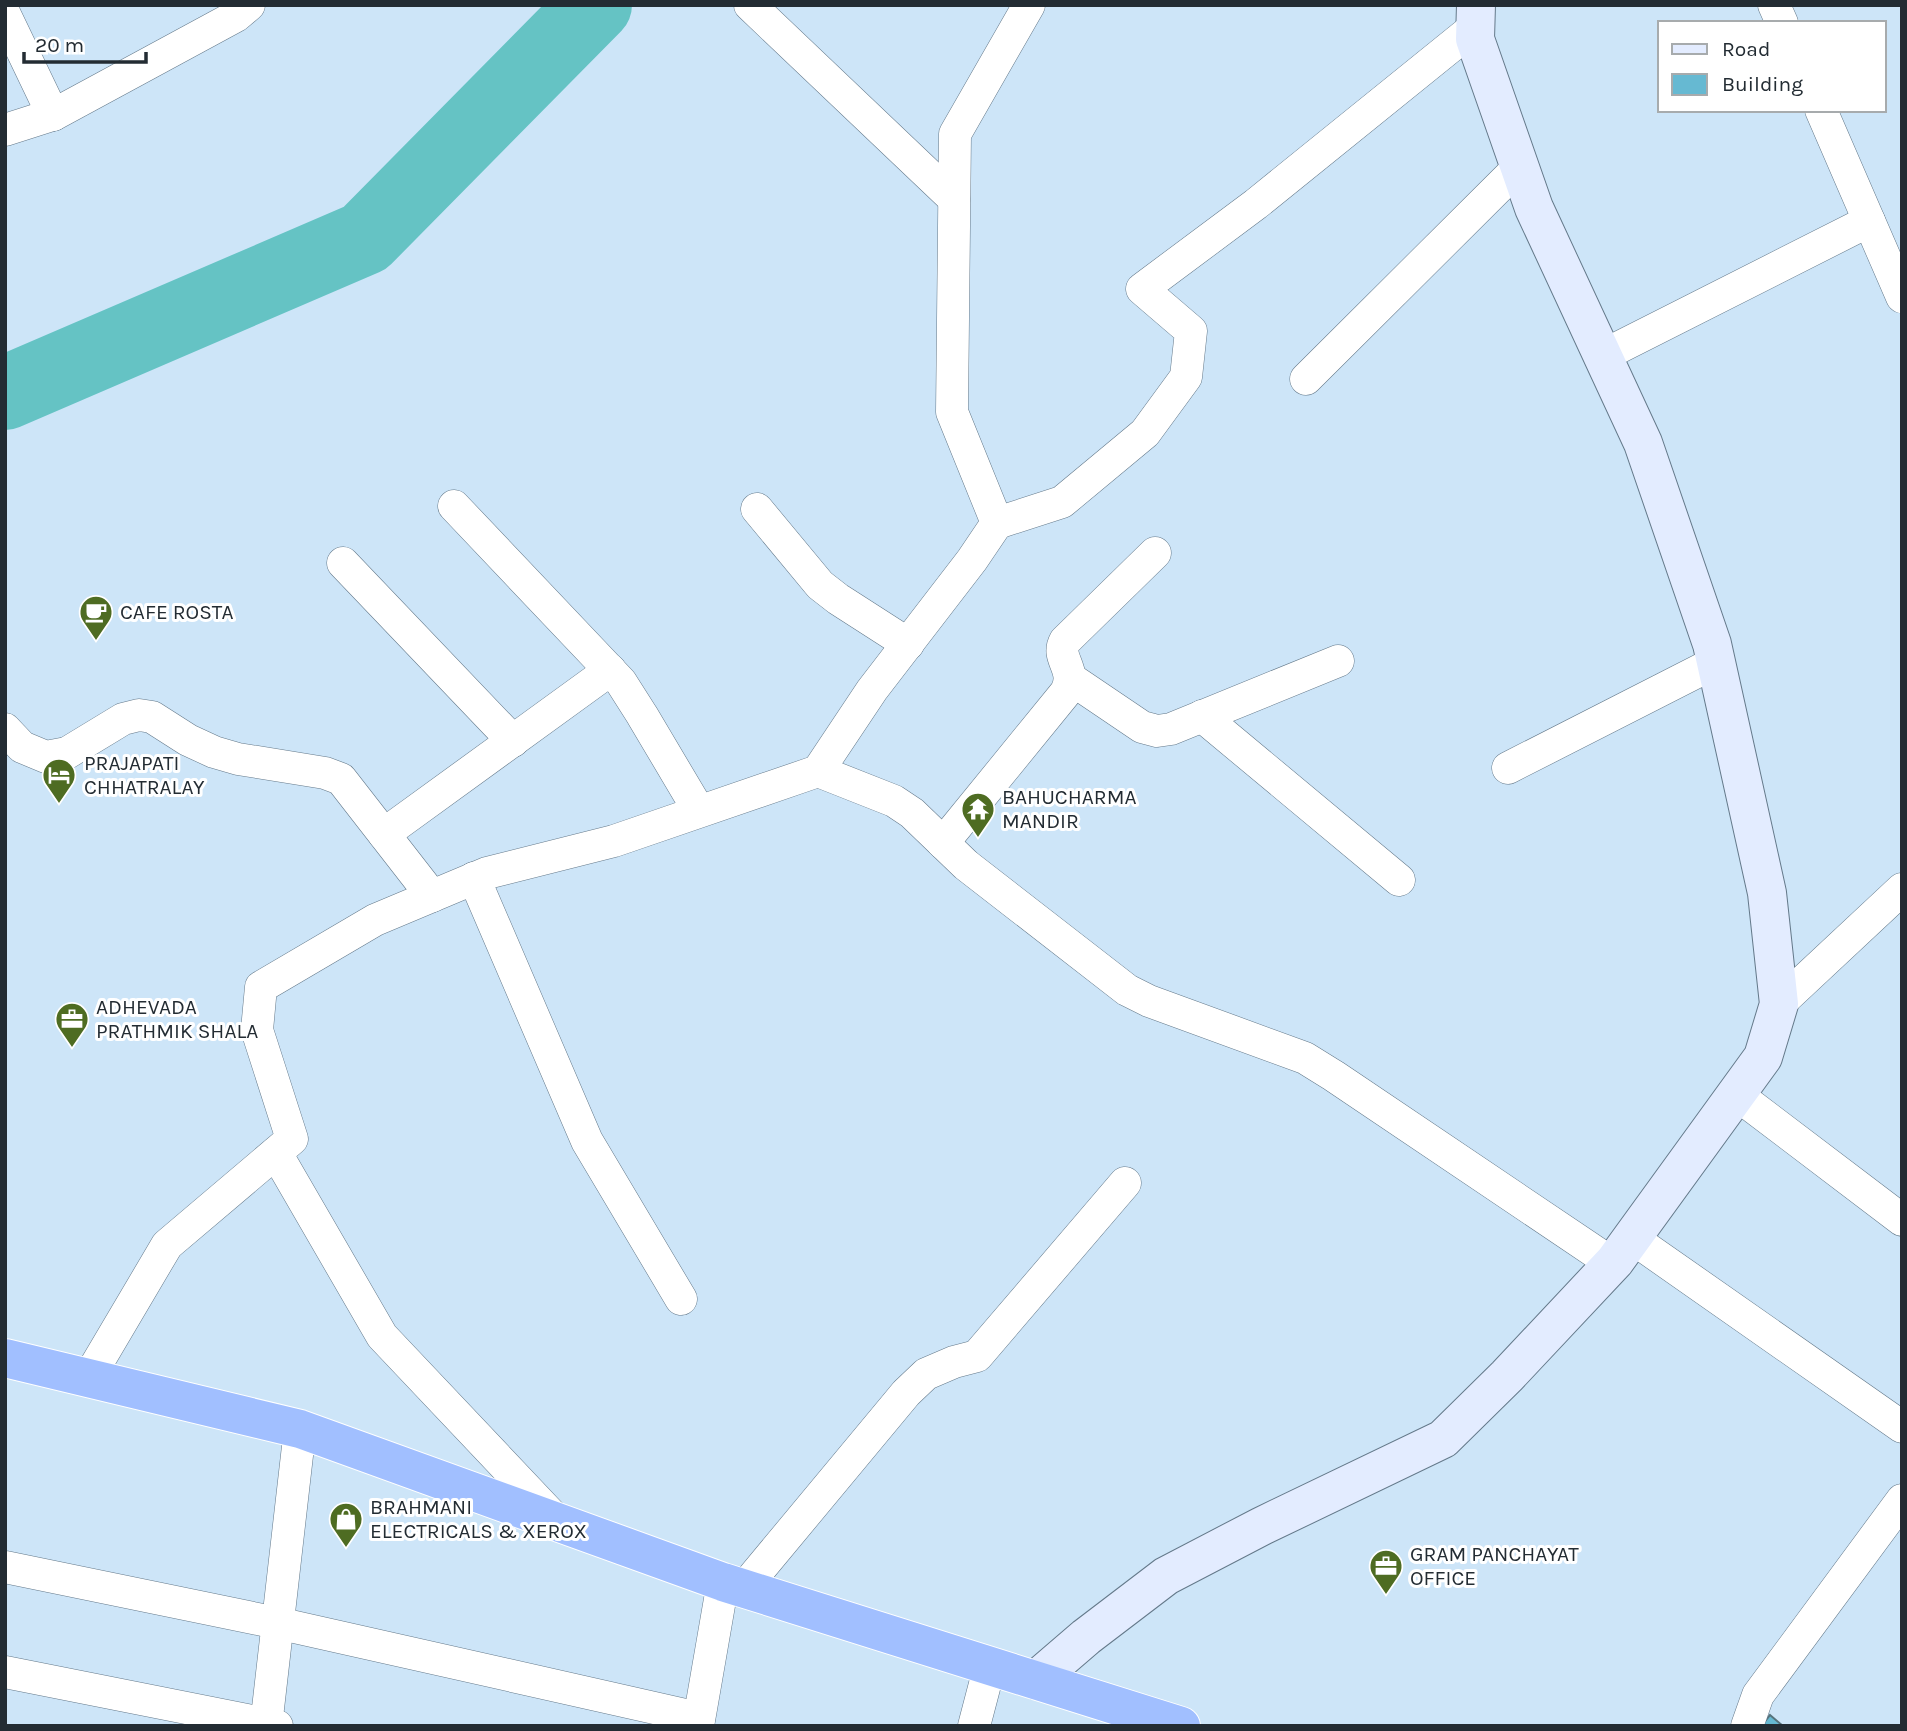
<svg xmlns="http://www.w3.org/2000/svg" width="1907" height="1731" font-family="Karla,sans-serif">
<rect width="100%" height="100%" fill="#cde5f8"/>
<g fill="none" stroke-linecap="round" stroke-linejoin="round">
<path stroke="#65c3c4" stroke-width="74" d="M5 393 365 238 595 5"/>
</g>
<path fill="#66b9d2" stroke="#56737c" stroke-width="2" d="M1770 1715 1783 1726H1761Z"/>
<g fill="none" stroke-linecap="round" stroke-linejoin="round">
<defs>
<g id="street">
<path d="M750 5 954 199"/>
<path d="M1774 5 1782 23"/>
<path d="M5 15 53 115"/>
<path d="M1821 110 1902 297"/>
<path d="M5 130 55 114 236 16 249 5"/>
<path d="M1602 356 1869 221"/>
<path d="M1306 379 1520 166"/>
<path d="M454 506 621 682 642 715 699 811"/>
<path d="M757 509 820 585 838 599 908 644"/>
<path d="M997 523 1062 502 1145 433 1186 377 1191 331 1142 289 1256 204 1475 27"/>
<path d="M343 563 513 741"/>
<path d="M1071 679 1142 727 1157 731 1171 729 1338 661"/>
<path d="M1202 716 1399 880"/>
<path d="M5 729 22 747 46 757 67 753 123 719 139 715 152 717 188 740 214 752 238 759 325 773 341 779 432 896"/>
<path d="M1508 768 1716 662"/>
<path d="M818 771 894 801 912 813 966 865 1127 990 1149 1001 1305 1058 1334 1076 1613 1264"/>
<path d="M384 834 610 670"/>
<path d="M943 843 1066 692C1078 669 1055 659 1065 641L1155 553"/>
<path d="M474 878 587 1141 681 1299"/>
<path d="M1779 1004 1902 889"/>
<path d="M1736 1094 1902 1220"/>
<path d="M276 1153 382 1336 557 1521"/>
<path d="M1632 1238 1902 1427"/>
<path d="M89 1377 167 1245 292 1139 257 1030 261 987 375 920 487 873 614 841 818 771 872 690 972 560 997 523 952 412 955 134 1029 5"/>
<path d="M5 1567 277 1623 699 1718"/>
<path d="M744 1588 906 1393 926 1374 954 1362 977 1356 1125 1183"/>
<path d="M5 1672 277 1726"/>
<path d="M266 1726 300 1429"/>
<path d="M698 1726 723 1582"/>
<path d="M974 1726 990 1665"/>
<path d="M1747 1726 1758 1695 1902 1500"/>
</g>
<path id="secondary" d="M1036 1680 1086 1637 1166 1576 1262 1526 1443 1439 1507 1376 1615 1261 1763 1057 1779 1004 1767 893 1712 644 1643 443 1534 208 1475 39 1476 5"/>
<path id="highway" d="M5 1358 300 1429 723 1582 1181 1726"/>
</defs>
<use href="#street" stroke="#64798a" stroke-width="33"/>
<use href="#secondary" stroke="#64798a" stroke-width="40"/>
<use href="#highway" stroke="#fff" stroke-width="40"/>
<use href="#street" stroke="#fff" stroke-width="32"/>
<use href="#secondary" stroke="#e3ecff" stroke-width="38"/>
<use href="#highway" stroke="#a1bfff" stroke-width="38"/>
</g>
<defs>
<symbol id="cafe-pin" viewBox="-11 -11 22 30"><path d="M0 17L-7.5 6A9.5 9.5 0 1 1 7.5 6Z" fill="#4e6c22" stroke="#fff"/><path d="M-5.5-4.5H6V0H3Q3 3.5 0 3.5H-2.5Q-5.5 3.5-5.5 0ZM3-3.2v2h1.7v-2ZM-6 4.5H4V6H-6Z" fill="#fff"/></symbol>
<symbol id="hotel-pin" viewBox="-11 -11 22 30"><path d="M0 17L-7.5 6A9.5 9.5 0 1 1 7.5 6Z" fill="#4e6c22" stroke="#fff"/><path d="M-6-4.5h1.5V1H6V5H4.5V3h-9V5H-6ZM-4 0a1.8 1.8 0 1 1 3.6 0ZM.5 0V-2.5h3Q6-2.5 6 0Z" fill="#fff"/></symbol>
<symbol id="temple-pin" viewBox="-11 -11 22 30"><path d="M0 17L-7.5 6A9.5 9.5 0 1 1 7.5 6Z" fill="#4e6c22" stroke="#fff"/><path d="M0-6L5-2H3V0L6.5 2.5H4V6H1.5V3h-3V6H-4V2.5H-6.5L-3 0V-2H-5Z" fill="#fff"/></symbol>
<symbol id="office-pin" viewBox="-11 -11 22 30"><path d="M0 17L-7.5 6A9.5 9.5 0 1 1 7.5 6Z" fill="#4e6c22" stroke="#fff"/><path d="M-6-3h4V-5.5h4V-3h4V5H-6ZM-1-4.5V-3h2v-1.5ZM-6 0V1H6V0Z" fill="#fff"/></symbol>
<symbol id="shop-pin" viewBox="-11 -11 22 30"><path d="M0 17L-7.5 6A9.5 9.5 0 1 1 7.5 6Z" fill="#4e6c22" stroke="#fff"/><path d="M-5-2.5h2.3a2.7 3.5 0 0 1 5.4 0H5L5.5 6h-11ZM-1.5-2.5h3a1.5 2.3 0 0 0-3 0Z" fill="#fff"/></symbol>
</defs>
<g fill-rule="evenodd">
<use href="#cafe-pin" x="77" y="593" width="38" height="52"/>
<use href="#hotel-pin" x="40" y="756" width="38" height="52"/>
<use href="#temple-pin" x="959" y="790" width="38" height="52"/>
<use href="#office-pin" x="53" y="1000" width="38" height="52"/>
<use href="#shop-pin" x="327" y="1500" width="38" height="52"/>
<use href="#office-pin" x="1367" y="1547" width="38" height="52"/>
</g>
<g text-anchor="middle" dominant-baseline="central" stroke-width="6" stroke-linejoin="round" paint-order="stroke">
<g font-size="21" fill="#232c33" stroke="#fff" text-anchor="start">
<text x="120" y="612">CAFE ROSTA</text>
<text x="84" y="763">PRAJAPATI<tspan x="84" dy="24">CHHATRALAY</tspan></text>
<text x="1002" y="797">BAHUCHARMA<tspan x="1002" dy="24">MANDIR</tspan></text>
<text x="96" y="1007">ADHEVADA<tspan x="96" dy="24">PRATHMIK SHALA</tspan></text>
<text x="370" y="1507">BRAHMANI<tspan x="370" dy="24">ELECTRICALS &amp; XEROX</tspan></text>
<text x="1410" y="1554">GRAM PANCHAYAT<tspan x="1410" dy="24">OFFICE</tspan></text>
</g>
</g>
<rect width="1907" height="1731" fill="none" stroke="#232c33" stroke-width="14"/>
<rect x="1658" y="21" width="228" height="91" fill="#ffffff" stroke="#a7abad" stroke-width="2"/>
<rect x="1672" y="44" width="35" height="10" fill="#e3ecff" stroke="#a7abad" stroke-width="2"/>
<text x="1722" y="56" font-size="21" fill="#232c33">Road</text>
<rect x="1672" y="74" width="35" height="21" fill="#66b9d2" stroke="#a7abad" stroke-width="2"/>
<text x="1722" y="91" font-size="21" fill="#232c33">Building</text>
<path d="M24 52v10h122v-10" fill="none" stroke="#232c33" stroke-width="3.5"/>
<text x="35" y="52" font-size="21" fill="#232c33" stroke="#ffffff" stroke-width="5" paint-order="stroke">20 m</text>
</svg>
